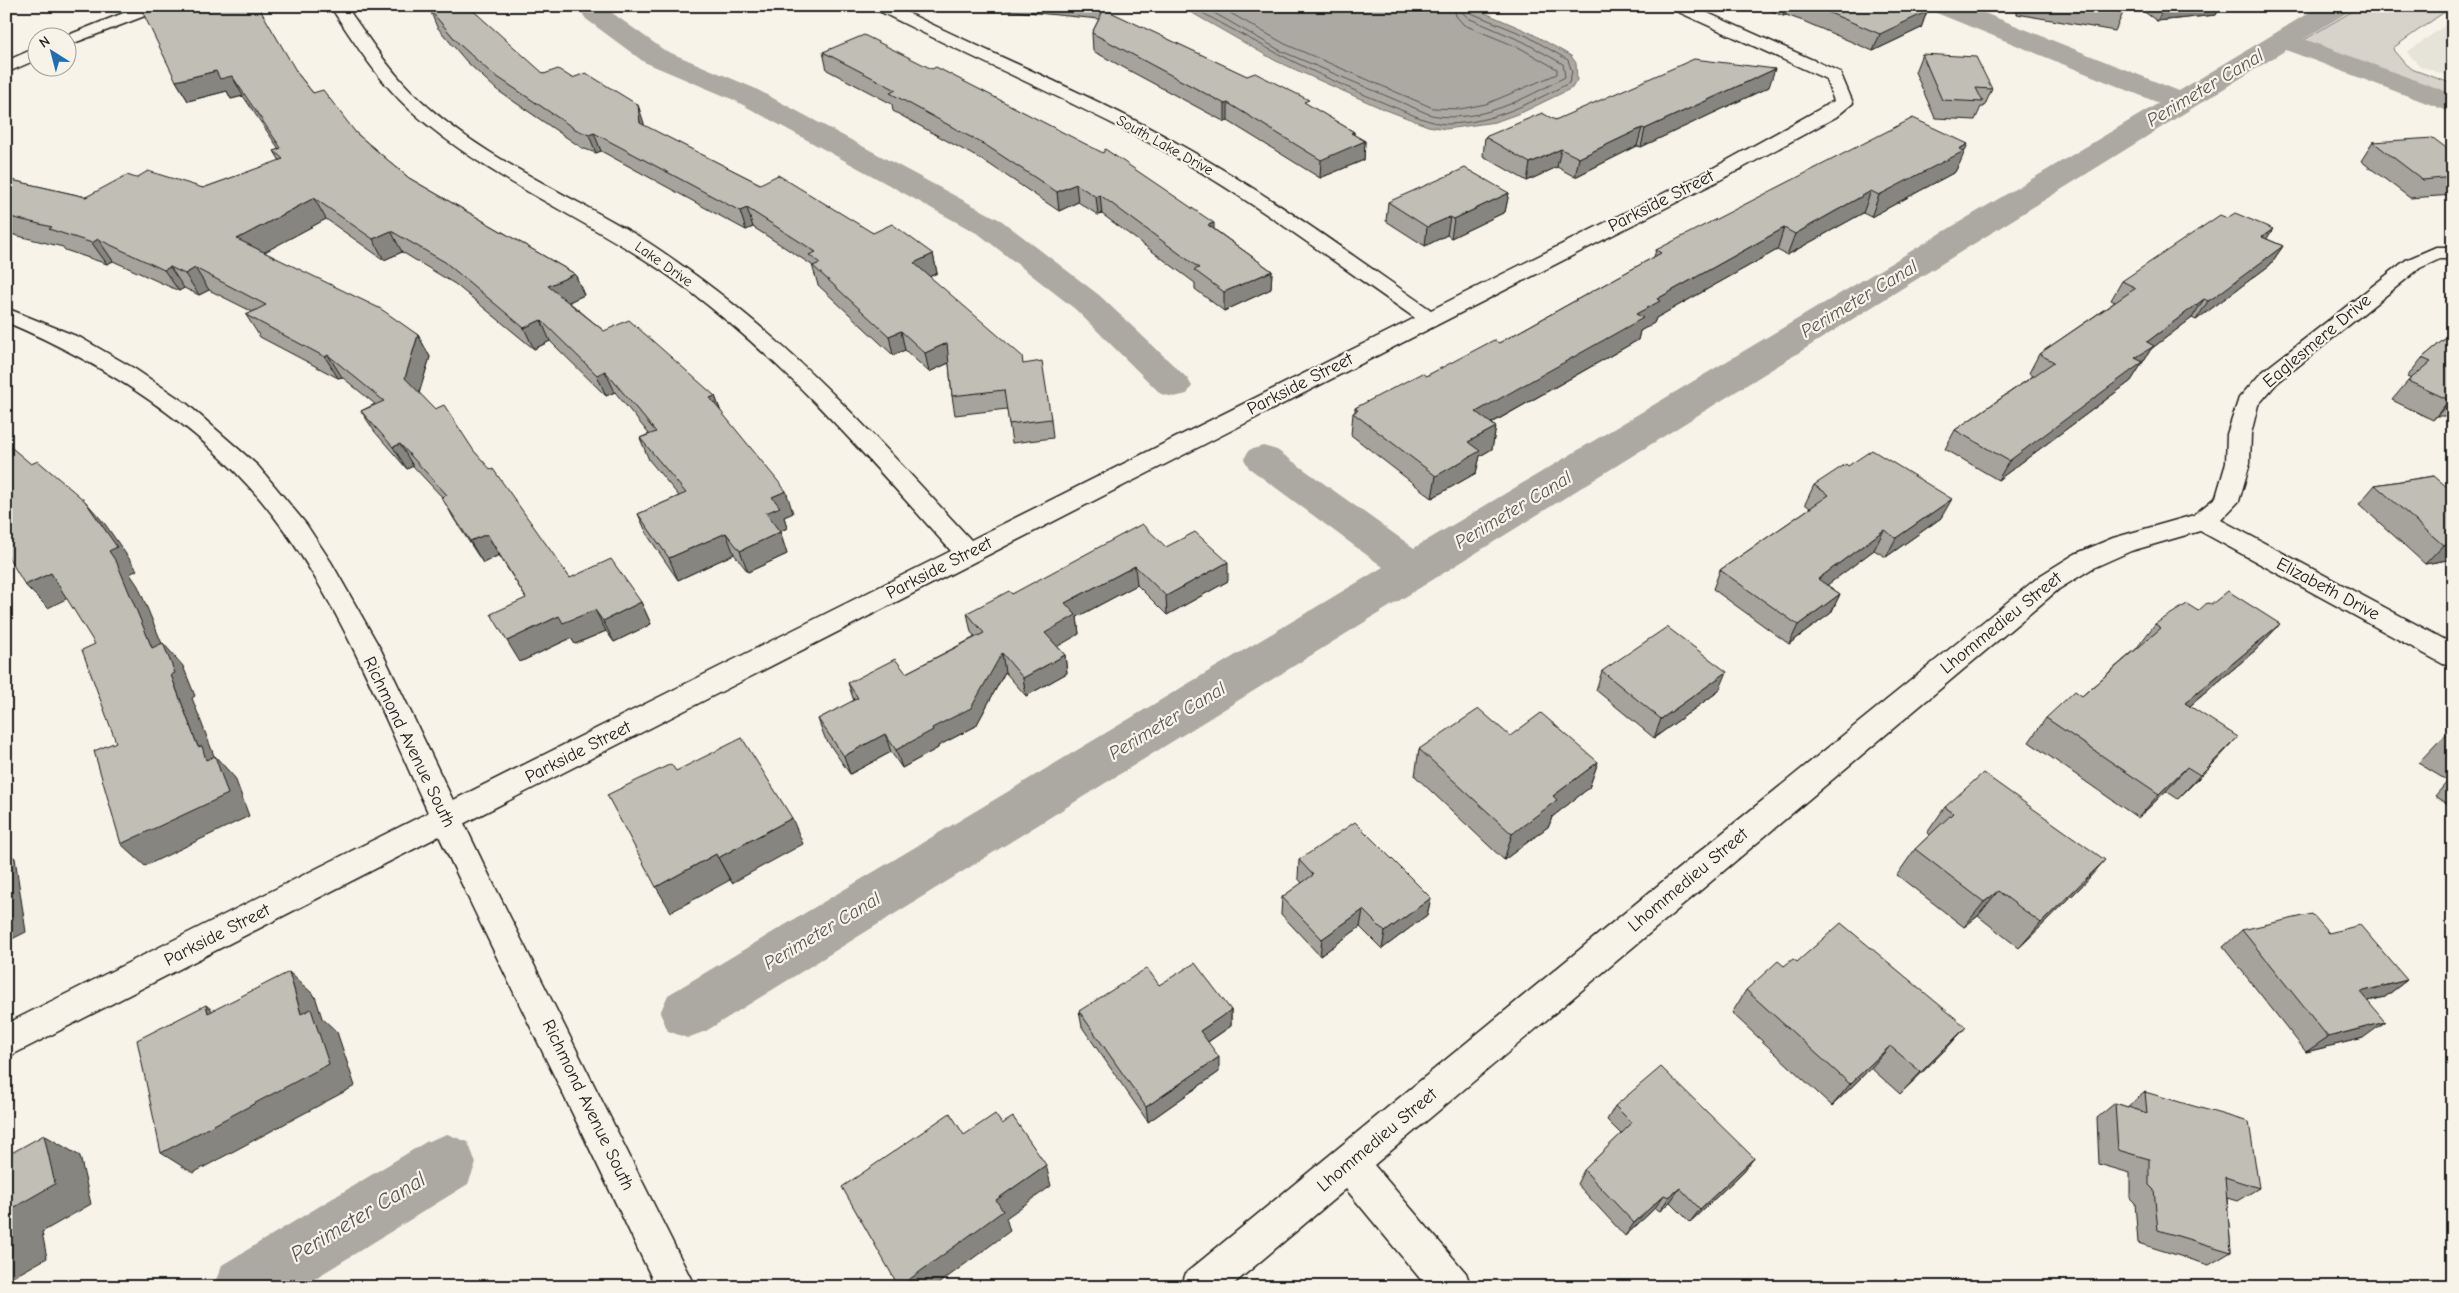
<svg xmlns="http://www.w3.org/2000/svg" width="2459" height="1293" font-family="'Comic Neue',sans-serif">
<rect width="100%" height="100%" fill="#f7f3e8"/>
<filter id="ink" filterUnits="userSpaceOnUse"><feTurbulence type="fractalNoise" baseFrequency=".02" numOctaves="2"/><feDisplacementMap in="SourceGraphic" scale="10" xChannelSelector="R" yChannelSelector="G"/><feConvolveMatrix kernelMatrix="1 2 1 2 8 2 1 2 1" color-interpolation-filters="sRGB"/></filter>
<g filter="url(#ink)">
<path fill="#e6e3d9" d="M2453 20V78L2420 66 2407 52Z"/>
<path fill="#d7d3cb" stroke="#7a7874" d="M2361 6H2453L2393 48 2394 51 2406 65 2414 70 2453 84V105L2294 46Z"/>
<path fill="#aca9a2" stroke="#72716c" d="M1184 6H1469L1529 32 1571 56 1576 63 1577 80 1572 88 1562 93 1523 112 1495 122 1446 129 1428 126 1381 108 1276 61 1187 10Z"/>
<g fill="none" stroke-linecap="round" stroke-linejoin="round">
<g stroke="#565452" stroke-width="1">
<path d="M1190 6C1256 43 1323 79 1394 107 1411 114 1430 124 1448 124 1493 123 1530 103 1569 83L1572 72 1568 60 1527 36 1471 13 1468 6"/>
<path d="M1202 6 1281 51 1431 115C1479 124 1524 99 1565 77L1563 64 1524 42 1468 18 1463 13 1462 6"/>
<path d="M1218 6 1285 44 1433 108 1460 109 1486 104 1557 74V69L1520 48 1464 25 1456 16 1454 6"/>
</g>
<g fill="#aca9a2" fill-rule="evenodd">
<path d="M582 6H608V10L664 50 754 88 1002 221 1099 295 1187 378 1192 386 1187 394 1174 397 1161 394 1075 309 980 235 734 100 644 62 586 19 582 13Z"/>
<path d="M1930 6H1967L2179 91 2320 6H2352L2348 12 2304 39 2453 94V113L2286 50 706 1031 687 1038 668 1031 660 1013 668 995 1383 567 1249 468 1244 459 1249 450 1263 446 1277 450 1414 548 2159 103 1934 12Z"/>
<path d="M447 1134 468 1142 476 1163 468 1184 301 1287H213L222 1265 426 1142Z"/>
</g>
<defs>
<g id="street">
<path d="M141 6H165L163 9 74 43 68 44V38H61Z"/>
<path d="M330 6H346C367 36 387 67 412 92 475 154 558 189 633 233 657 247 680 264 702 280 803 355 886 448 971 540L1415 318C1334 262 1255 202 1170 154 1074 101 973 59 875 9L873 6H894C990 54 1091 94 1184 147 1270 195 1350 254 1431 310L1706 172 1834 101 1826 79 1672 9 1670 6H1692L1840 72 1853 103 1836 117 1720 180 6 1058V1024L951 551C868 458 787 364 687 289 599 222 490 183 409 109 377 79 354 42 330 6Z"/>
<path d="M38 47V59L6 73V61Z"/>
<path d="M2436 247H2453V259H2440L2420 268 2277 383 2258 405 2251 434 2250 463 2239 501 2221 520 2453 644V667L2443 664 2200 531 2131 551 2093 568 2059 589 1374 1165 1466 1273 1471 1287H1427L1346 1189 1230 1287H1181L1186 1273 1673 873 2041 575 2075 554 2113 538 2194 515 2216 497 2226 463 2227 434 2239 398 2261 373 2406 260Z"/>
</g>
<path id="secondary" d="M6 308 81 338 135 369 187 404 258 466 306 524 331 562 381 650 484 865 695 1287H656C582 1131 505 977 432 821 381 712 338 593 260 499 192 419 102 363 6 322Z"/>
</defs>
<use href="#street" stroke="#1c1c1c" stroke-width="3"/>
<use href="#secondary" stroke="#1c1c1c" stroke-width="3"/>
<use href="#street" fill="#f7f3e8" fill-rule="evenodd"/>
<use href="#secondary" fill="#f7f3e8" fill-rule="evenodd"/>
</g>
<g fill="#a5a39c" stroke="#1c1c1c">
<path d="M985 6H1107V11L1308 105 1354 132V135L1365 141 1364 160 1320 178 1228 121 1225 122 1093 51 1092 33 1099 19 985 8Z"/>
<path d="M1760 6H1937L1927 11 1921 28 1873 51 1803 21 1786 15 1783 16Z"/>
<path d="M2017 6H2123V13L2115 31 2017 14Z"/>
<path d="M2136 6H2221L2220 7 2216 15 2157 21Z"/>
<path d="M430 10 544 74 572 78 638 105 644 126 760 184 873 233 933 254 937 273 929 277 1023 364 1051 419 1053 438 1012 443 1007 409 955 415 952 396 949 363 929 372 905 350 893 355 818 285 812 265 753 227 746 230 601 151 596 153 582 148 497 90 467 62 437 27Z"/>
<path d="M823 52 1214 229 1272 271 1271 289 1224 311 1195 289V283L1102 214 1098 215 1078 202 1059 211 989 164 893 111 892 104 827 70Z"/>
<path d="M1922 54 1992 89 1984 107H1981L1975 120 1935 118 1915 72Z"/>
<path d="M298 74 313 93 356 133 409 178 575 274 584 295 569 302 604 331 715 396 721 412 793 513 784 517 787 528 780 532 787 554 748 572 734 554 678 580 648 536 638 514 679 496 649 460 640 438 649 434 615 392 606 396 550 341 534 349 455 284 402 252 384 260 326 219 264 252 418 335 430 357 419 393 474 451 570 578 641 602 651 624 614 642 606 631 575 644 571 638 520 662 526 598 499 555 483 563 454 519 442 497 413 466 407 469 375 432 361 411 375 404 342 377 338 378 260 337 246 315 253 312 209 290 199 295 184 288 179 291 113 261 107 264 65 250 63 247 6 233V179L86 197 136 178 203 188 280 161 274 151 279 149 243 96 231 99 227 91 188 101 176 81Z"/>
<path d="M1769 87 1641 147 1637 146 1575 177 1557 167 1527 181 1483 156 1485 137 1555 120Z"/>
<path d="M2373 142 2453 153V195L2410 198 2361 161Z"/>
<path d="M1959 165 1958 166 1955 172 1871 217 1863 213 1787 255 1777 250 1656 318 1654 323 1640 331 1638 340 1492 423 1496 427 1492 449 1480 456 1476 473 1432 498 1351 435 1353 413 1355 412V408L1499 343 1654 257 1656 250Z"/>
<path d="M1509 193 1505 212 1451 238 1447 235 1425 246 1386 221 1388 202Z"/>
<path d="M2267 239 2283 246 2270 265 2204 314 2196 320 2192 318 2151 349 2131 381 1998 480 1945 449 1955 430 2033 376 2029 373 2039 354 2115 302 2111 300 2122 281Z"/>
<path d="M2453 332V416H2437L2433 420 2392 400 2408 381 2411 379 2407 377 2422 358Z"/>
<path d="M2434 476 2453 559 2425 564 2359 504 2375 485Z"/>
<path d="M1814 485 1941 518 1886 557 1874 550 1827 585 1840 594 1831 613 1789 644 1713 589 1720 570 1810 508 1805 504Z"/>
<path d="M1166 547 1228 581 1167 615 1137 585 1077 617 1079 634 1057 646 1065 655 1067 673 1026 696 1005 672 976 726 938 746V748L902 768 891 752 850 774 825 738 818 719 854 701 848 683 906 673 975 637 971 632 967 613 1012 594Z"/>
<path d="M2198 611 2280 624 2258 648 2190 706 2216 761 2178 799 2166 791 2138 818 2029 742 2046 718 2082 696 2136 649 2155 624Z"/>
<path d="M1602 671 1719 691 1654 738 1596 690Z"/>
<path d="M2453 728V807L2435 796 2448 781 2418 763 2442 738Z"/>
<path d="M1510 736 1598 762 1589 788 1552 817 1549 826 1504 860 1415 776 1419 749Z"/>
<path d="M1945 807 2082 886 2019 948 1978 916 1964 927 1897 875 1915 849 1930 835 1927 833Z"/>
<path d="M1299 860 1431 898 1427 915 1382 949 1360 927 1320 956 1281 914 1282 897 1302 883 1298 878Z"/>
<path d="M2242 930 2329 933 2407 980 2385 997 2368 1001 2363 1038 2306 1052 2223 947Z"/>
<path d="M1797 962 1966 1027 1945 1050 1900 1094 1871 1068 1832 1106 1732 1013 1746 990 1784 966Z"/>
<path d="M1159 985 1231 1010V1026L1208 1042 1219 1072 1148 1122 1082 1027 1079 1011Z"/>
<path d="M2145 1092 2259 1188 2237 1201 2227 1198 2231 1252 2209 1265 2138 1243 2135 1203 2130 1198V1173L2099 1164 2097 1118 2115 1103 2127 1107Z"/>
<path d="M1615 1106 1754 1158 1743 1172 1690 1222 1670 1202 1660 1211 1655 1208 1625 1236 1577 1184 1584 1170 1621 1134 1607 1120Z"/>
</g>
<g fill="#86857f" stroke="#1c1c1c">
<path d="M1105 6H1107V13L1106 20Z"/>
<path d="M1786 6H1788L1786 15 1783 16Z"/>
<path d="M1912 6H1937L1927 11 1921 28 1873 51 1880 34Z"/>
<path d="M2165 6H2221L2220 7 2216 15 2157 21Z"/>
<path d="M1775 69 1769 87 1641 147 1645 129Z"/>
<path d="M216 71 232 76 243 96 231 99 227 91 188 101 176 81Z"/>
<path d="M1228 103V121L1225 122V104Z"/>
<path d="M638 105 644 123 646 142 640 123Z"/>
<path d="M1642 128 1637 146 1575 177 1579 158Z"/>
<path d="M1354 132 1353 146 1365 141 1364 160 1320 178 1321 160 1351 133Z"/>
<path d="M594 133 601 151 596 153 589 135Z"/>
<path d="M1968 144 1959 165 1958 166 1955 172 1871 217 1879 195Z"/>
<path d="M1561 149 1557 167 1527 181 1530 163Z"/>
<path d="M1076 184 1078 202 1059 211 1057 192Z"/>
<path d="M1871 191 1863 213 1787 255 1795 234Z"/>
<path d="M1509 193 1505 212 1451 238 1454 219Z"/>
<path d="M1100 195 1102 214 1098 215 1096 197Z"/>
<path d="M314 198 326 219 250 260 237 239Z"/>
<path d="M747 208 753 227 746 230 740 211Z"/>
<path d="M1450 217 1447 235 1425 246 1427 227Z"/>
<path d="M1214 223V241L1208 225Z"/>
<path d="M1784 228 1777 250 1656 318 1654 323 1640 331 1638 340 1472 434 1476 412 1636 314 1657 299Z"/>
<path d="M2273 229 2261 248 2262 237Z"/>
<path d="M391 231 402 252 384 260 373 239Z"/>
<path d="M98 239 113 261 107 264 92 243Z"/>
<path d="M2283 246 2270 265 2196 320 2208 301Z"/>
<path d="M933 254 937 273 918 282 914 263Z"/>
<path d="M170 267 184 288 179 291 164 270Z"/>
<path d="M195 268 209 290 199 295 185 274Z"/>
<path d="M1272 271 1271 289 1224 311V292Z"/>
<path d="M575 274 584 295 558 307 548 286Z"/>
<path d="M2204 299 2192 318 2151 349 2131 381 1998 480 2009 461 2135 358 2147 342Z"/>
<path d="M541 320 550 341 534 349 524 328Z"/>
<path d="M901 331 905 350 893 355 889 336Z"/>
<path d="M418 335 430 357 417 400 405 378Z"/>
<path d="M947 343 951 362 929 372 925 353Z"/>
<path d="M328 355 342 377 338 378 325 357Z"/>
<path d="M605 371 615 392 606 396 597 375Z"/>
<path d="M715 396 723 418 710 398Z"/>
<path d="M2453 398 2437 416 2433 420 2449 400Z"/>
<path d="M1496 427 1492 449 1480 456 1476 473 1432 498 1436 476 1468 442Z"/>
<path d="M400 444 413 466 407 469 393 447Z"/>
<path d="M786 491 793 513 784 517 787 528 773 535 766 513 772 497Z"/>
<path d="M1952 499 1941 518 1886 557 1896 538Z"/>
<path d="M85 501 105 524 137 570 130 574 138 586 173 670 152 648 109 551Z"/>
<path d="M1884 530 1874 550 1810 598 1818 579Z"/>
<path d="M780 532 787 554 748 572 740 551Z"/>
<path d="M726 533 734 554 678 580 669 558Z"/>
<path d="M487 534 499 555 483 563 470 541Z"/>
<path d="M2453 543V559L2425 564 2443 545Z"/>
<path d="M1228 562V581L1167 615 1166 596Z"/>
<path d="M1135 566 1137 585 1077 617 1079 634 1048 652 1045 633 1065 603Z"/>
<path d="M51 573 72 596 48 608 25 585Z"/>
<path d="M1840 594 1831 613 1789 644 1798 625Z"/>
<path d="M641 602 651 624 614 642 603 621Z"/>
<path d="M595 610 606 631 575 644 571 638 520 662 507 641 559 616Z"/>
<path d="M2280 624 2258 648 2165 727 2185 703Z"/>
<path d="M163 643 183 666 195 696 192 698 216 761 215 756 235 778 249 816 145 866 121 844 206 760 198 747 171 675Z"/>
<path d="M1002 653 1005 672 976 726 938 746V748L902 768 896 750 932 728Z"/>
<path d="M1065 655 1067 673 1026 696 1023 678Z"/>
<path d="M1727 672 1719 691 1654 738 1661 719Z"/>
<path d="M885 734 891 752 850 774 844 756Z"/>
<path d="M2238 737 2216 761 2178 799 2200 775Z"/>
<path d="M1598 762 1589 788 1552 817 1549 826 1504 860 1512 834 1553 796Z"/>
<path d="M2187 767 2166 791 2138 818 2159 794Z"/>
<path d="M792 818 803 844 732 883 718 858Z"/>
<path d="M6 851 15 858 26 932 6 942Z"/>
<path d="M716 854 730 880 671 912 656 887Z"/>
<path d="M2105 860 2082 886 2019 948 2041 923Z"/>
<path d="M1998 891 1978 916 1964 927 1984 902Z"/>
<path d="M1431 898 1427 915 1382 949 1385 932Z"/>
<path d="M1363 910 1360 927 1320 956 1322 939Z"/>
<path d="M289 972 315 996 322 1018 337 1032 355 1086 193 1173 161 1153 301 1014Z"/>
<path d="M2407 980 2385 997 2339 1008 2360 992Z"/>
<path d="M206 1005 235 1029 208 1013Z"/>
<path d="M1231 1010V1026L1200 1047V1031Z"/>
<path d="M2385 1022 2363 1038 2306 1052 2328 1037Z"/>
<path d="M1966 1027 1945 1050 1900 1094 1921 1072Z"/>
<path d="M1890 1046 1871 1068 1832 1106 1850 1084Z"/>
<path d="M1219 1057V1072L1148 1122 1146 1107Z"/>
<path d="M44 1135 80 1156 91 1204 42 1232 47 1258 6 1281V1212Z"/>
<path d="M1754 1158 1743 1172 1690 1222 1700 1209Z"/>
<path d="M1046 1165 1051 1186 1006 1218 1010 1231 934 1287H899L996 1200Z"/>
<path d="M1680 1188 1670 1202 1660 1211 1669 1197Z"/>
<path d="M1664 1195 1655 1208 1625 1236 1634 1223Z"/>
</g>
<g fill="#c0beb5" stroke="#1c1c1c">
<path d="M173 6H258L298 74 313 93 323 90 356 133 409 178 575 274 548 286 604 331 629 320 715 396 710 398 786 491 772 497 780 507 766 513 780 532 740 551 726 533 669 558 638 514 686 493 640 438 656 432 605 371 597 375 541 320 524 328 445 262 391 231 373 239 314 198 237 239 381 309 418 335 405 378 435 409 444 405 474 451 491 470 493 469 570 578 611 559 641 602 603 621 595 610 563 623 559 616 507 641 491 614 526 598 487 534 470 541 441 497 447 495 400 444 393 447 361 411 384 401 328 355 325 357 246 315 266 305 195 268 185 274 170 267 164 270 98 239 92 243 49 229 52 227 6 216V179H7L86 197 127 175 136 178 148 171 203 188 283 159 274 151 281 148 232 76 220 79 216 71 176 81 143 13Z"/>
<path d="M444 6H468L544 74 558 69 572 78 586 73 638 105 640 123 760 184 778 175 873 233 892 224 933 254 914 263 1022 356 1023 364 1042 361 1051 419 1009 424 1004 390 952 396 947 343 925 353 901 331 889 336 813 266 820 263 809 255 816 252 747 208 740 211 594 133 589 135 575 129 490 72 459 44 430 10Z"/>
<path d="M1813 6H1917L1928 11 1880 34Z"/>
<path d="M2080 6H2123V13Z"/>
<path d="M1104 9 1247 76 1255 73 1309 100 1304 102 1354 132 1351 133 1365 141 1321 160 1228 103 1225 104 1092 33Z"/>
<path d="M864 35 932 69 936 67 1103 153 1105 149 1214 223 1208 225 1272 271 1224 292 1194 270 1199 268 1100 195 1096 197 1076 184 1057 192 987 146 890 93 896 90 823 52Z"/>
<path d="M1922 54 1976 57 1992 89 1976 88 1983 102 1942 100Z"/>
<path d="M1694 59 1775 69 1645 129 1642 128 1579 158 1561 149 1530 163 1485 137 1542 113 1555 120Z"/>
<path d="M1913 118 1968 144 1959 149 1964 151 1879 195 1871 191 1795 234 1784 228 1657 299 1660 301 1636 314 1643 318 1476 412 1496 427 1468 442 1480 451 1436 476 1353 413 1358 410 1355 408 1422 373 1426 376 1494 340 1499 343 1661 253 1656 250Z"/>
<path d="M2433 138 2453 153V177L2423 180 2373 142Z"/>
<path d="M1465 168 1509 193 1454 219 1450 217 1427 227 1388 202Z"/>
<path d="M2235 213 2273 229 2262 237 2283 246 2216 296 2208 301 2204 299 2147 342 2154 346 2135 358 2143 362 2009 461 1955 430 2054 362 2039 354 2136 288 2122 281 2220 215 2227 218Z"/>
<path d="M2453 332V397L2449 400 2408 381 2431 362 2422 358Z"/>
<path d="M6 443 31 464 38 461 85 501 117 547 109 551 117 563 152 648 163 643 175 673 171 675 198 747 202 746 206 760 215 756 228 794 121 844 94 751 116 742 82 650 95 644 51 573 25 585 6 553Z"/>
<path d="M1872 450 1952 499 1896 538 1884 530 1818 579 1840 594 1798 625 1720 570 1829 495 1814 485 1846 464 1848 466Z"/>
<path d="M2434 476 2453 492V543L2443 545 2375 485Z"/>
<path d="M1142 524 1166 547 1195 532 1228 562 1166 596 1135 566 1065 603 1076 615 1045 633 1065 655 1023 678 1002 653 971 708 932 728 933 730 896 750 885 734 844 756 818 719 858 698 848 683 895 659 906 673 984 633 967 613 1009 591 1012 594Z"/>
<path d="M2228 591 2280 624 2185 703 2238 737 2200 775 2187 767 2159 794 2046 718 2075 691 2082 696 2161 628 2155 624 2187 604 2198 611 2207 603 2212 604Z"/>
<path d="M1667 627 1727 672 1661 719 1602 671Z"/>
<path d="M1479 709 1510 736 1541 713 1598 762 1553 796 1557 800 1512 834 1419 749Z"/>
<path d="M2453 731V739L2448 736Z"/>
<path d="M742 738 792 818 718 858 716 854 656 887 607 795 671 764 676 771Z"/>
<path d="M1983 773 2105 860 2041 923 1998 891 1984 902 1915 849 1953 813 1945 807Z"/>
<path d="M1355 822 1431 898 1385 932 1363 910 1322 939 1282 897 1313 875 1299 860Z"/>
<path d="M2312 914 2329 933 2360 925 2407 980 2360 992 2385 1022 2328 1037 2242 930Z"/>
<path d="M1841 923 1966 1027 1921 1072 1890 1046 1850 1084 1746 990 1778 961 1784 966 1793 959 1797 962Z"/>
<path d="M1195 963 1231 1010 1200 1031 1219 1057 1146 1107 1079 1011 1147 968 1159 985Z"/>
<path d="M289 972 301 1014 311 1009 329 1064 161 1153 137 1040 206 1005 208 1013Z"/>
<path d="M1661 1067 1754 1158 1700 1209 1680 1188 1669 1197 1664 1195 1634 1223 1584 1170 1632 1123 1615 1106Z"/>
<path d="M2145 1092 2249 1122 2259 1188 2225 1177 2231 1252 2158 1230 2154 1190 2149 1185V1159L2118 1150 2115 1103 2147 1113Z"/>
<path d="M950 1113 964 1135 995 1114 1002 1124 1013 1117 1046 1165 996 1200 1003 1211 899 1287 842 1187Z"/>
<path d="M44 1135 55 1184 6 1212V1156Z"/>
<path d="M6 1225 9 1239 6 1241Z"/>
</g>
</g>
<g text-anchor="middle" dominant-baseline="central" stroke-width="4.5" stroke-linejoin="round" paint-order="stroke">
<g font-size="15" fill="#1c1c1c" stroke="#f7f3e8">
<text transform="translate(1165 145) rotate(29)">South Lake Drive</text>
<text transform="translate(664 264) rotate(35)">Lake Drive</text>
</g>
<g font-size="18" fill="#1c1c1c" stroke="#f7f3e8">
<text transform="translate(1661 201) rotate(-27)">Parkside Street</text>
<text transform="translate(2317 341) rotate(-40)">Eaglesmere Drive</text>
<text transform="translate(1300 384) rotate(-27)">Parkside Street</text>
<text transform="translate(939 568) rotate(-27)">Parkside Street</text>
<text transform="translate(2328 589) rotate(28)">Elizabeth Drive</text>
<text transform="translate(2001 623) rotate(-39)">Lhommedieu Street</text>
<text transform="translate(409 742) rotate(64)">Richmond Avenue South</text>
<text transform="translate(578 752) rotate(-27)">Parkside Street</text>
<text transform="translate(1688 880) rotate(-40)">Lhommedieu Street</text>
<text transform="translate(217 935) rotate(-27)">Parkside Street</text>
<text transform="translate(588 1105) rotate(64)">Richmond Avenue South</text>
<text transform="translate(1377 1140) rotate(-40)">Lhommedieu Street</text>
</g>
<g font-size="19" font-style="italic" fill="#565452" stroke="#f7f3e8">
<text transform="translate(2205 88) rotate(-31)">Perimeter Canal</text>
<text transform="translate(1859 299) rotate(-31)">Perimeter Canal</text>
<text transform="translate(1513 510) rotate(-31)">Perimeter Canal</text>
<text transform="translate(1167 721) rotate(-31)">Perimeter Canal</text>
<text transform="translate(822 931) rotate(-31)">Perimeter Canal</text>
</g>
<g font-size="22" font-style="italic" fill="#565452" stroke="#f7f3e8">
<text transform="translate(358 1217) rotate(-31)">Perimeter Canal</text>
</g>
</g>
<rect width="2459" height="1293" fill="none" stroke="#f7f3e8" stroke-width="25"/>
<rect x="12" y="12" width="2434" height="1268" fill="none" stroke="#1c1c1c" stroke-width="2" filter="url(#ink)"/>
<g transform="translate(52 52) rotate(324)"><circle r="24" fill="#f7f3e8" stroke="#9f9d96"/>
<path d="M0-4L9 19L0 12L-9 19Z" fill="#1f6fb2"/>
<text y="-8" font-size="14" font-weight="bold" text-anchor="middle" fill="#1c1c1c">N</text>
</g>
</svg>
